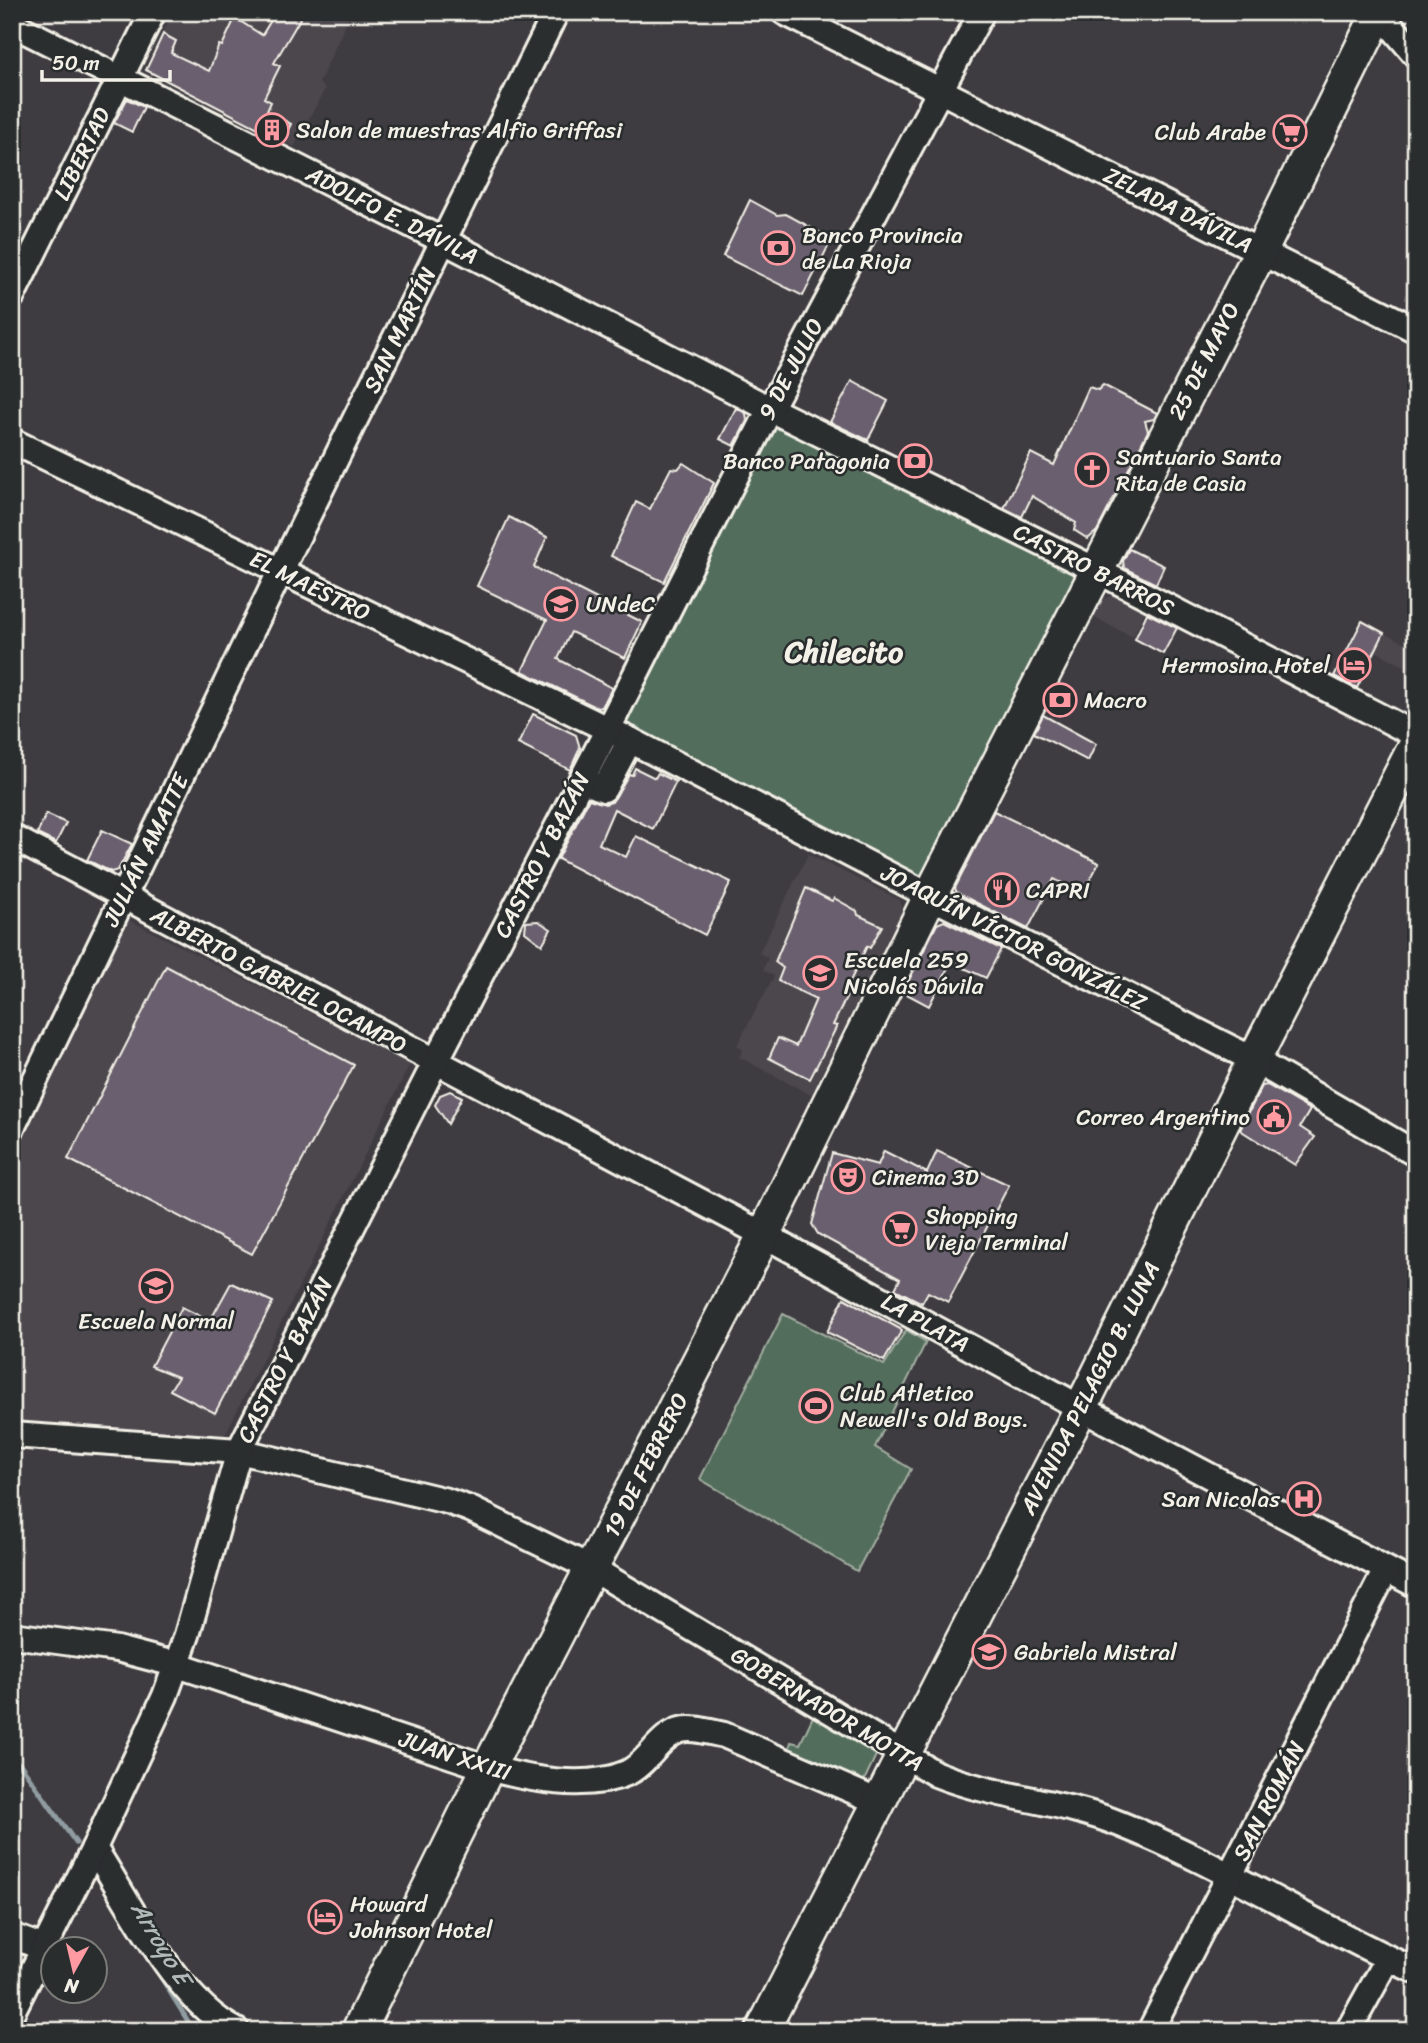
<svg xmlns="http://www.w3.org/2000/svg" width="1428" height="2043" font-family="Sriracha,sans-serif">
<rect width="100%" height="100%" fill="#3e3c41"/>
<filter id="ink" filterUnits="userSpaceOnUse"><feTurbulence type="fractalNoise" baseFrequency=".0143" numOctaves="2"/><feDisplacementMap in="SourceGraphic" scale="14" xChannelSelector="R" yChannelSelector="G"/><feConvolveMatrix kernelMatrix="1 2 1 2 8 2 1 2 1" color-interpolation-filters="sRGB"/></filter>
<g filter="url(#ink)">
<g fill="#4c464e">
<path d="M173 12H233L247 19 251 12H351L319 83 325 89 294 147 145 71Z"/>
<path d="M1115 594 1146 609 1133 637 1091 616 1098 601Z"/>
<path d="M1384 633 1416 648V672L1375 651Z"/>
<path d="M808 854 900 900 902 912 811 1095 739 1057 743 1050 737 1045 774 976 763 970 768 958 759 953Z"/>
<path d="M127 919 410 1064 222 1441 12 1422V1150Z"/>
</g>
<g fill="#536d5c" stroke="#a4afa2" stroke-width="2">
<path d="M771 420 1082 574 928 881 618 727Z"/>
<path d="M783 1314 884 1365 906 1330 926 1342 875 1447 911 1469 857 1571 700 1479Z"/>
<path d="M816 1710 877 1753 863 1783 788 1752 791 1742 800 1744Z"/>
</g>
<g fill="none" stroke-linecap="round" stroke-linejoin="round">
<g stroke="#909ca1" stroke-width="5">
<path d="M12 1760 20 1764 76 1843"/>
<path d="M157 1971 194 2031"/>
</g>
</g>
<g fill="#6b5f6e" stroke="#f4f1e8" stroke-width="2">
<path d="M276 12H304L274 63 280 66 264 98 271 102 267 111 291 124 283 141 146 70 163 34 176 41 171 53 209 71 219 45 222 46 235 18 262 35Z"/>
<path d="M127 99 144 107 132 132 114 123Z"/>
<path d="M750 200 777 215 786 214 832 239 803 296 723 256Z"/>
<path d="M852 381 888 401 868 440 830 422Z"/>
<path d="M1103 385 1157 413 1154 419 1145 421 1148 431 1097 531 1088 539 1074 530 1076 523 1032 496 1022 517 1004 508 1031 453 1054 465 1089 387 1098 390Z"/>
<path d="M736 408 746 413 747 421 734 446 720 439Z"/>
<path d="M683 463 714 483 664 582 611 556 636 502 650 509 671 468 678 469Z"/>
<path d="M509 517 547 537 534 567 642 622 625 658 571 632 558 659 612 688 602 707 598 708 522 671 547 620 477 586Z"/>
<path d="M1129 549 1164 566 1156 584 1124 568 1123 561Z"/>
<path d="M1147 613 1177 628 1163 654 1135 639Z"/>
<path d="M1362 621 1384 633 1357 688 1334 676Z"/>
<path d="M533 714 576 735 580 748 570 770 518 744Z"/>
<path d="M1043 715 1096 744 1088 761 1034 733Z"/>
<path d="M635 768 655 778 658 773 676 782 653 829 614 809 599 844 626 857 636 836 731 882 705 935 558 859 589 799 605 804 612 802 629 774 632 775Z"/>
<path d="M994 811 1099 863 1083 893 1054 879 1028 929 957 893 955 888Z"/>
<path d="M46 814 66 823 56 843 37 834Z"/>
<path d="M102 830 132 844 118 870 111 872 87 860Z"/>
<path d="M806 888 832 901 834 898 857 911 858 915 882 926 870 948 867 946 844 994 847 996 833 1025 837 1026 810 1079 769 1058 778 1038 796 1046 816 999 778 981 783 968 775 962Z"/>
<path d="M538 921 551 929 542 945 525 932 526 922Z"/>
<path d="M944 921 1001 949 986 978 951 962 929 1006 903 992 937 924Z"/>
<path d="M166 966 354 1065 252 1254 68 1159Z"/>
<path d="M1267 1085 1310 1110 1300 1127 1315 1137 1295 1165 1240 1130 1262 1086Z"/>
<path d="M450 1091 462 1097 448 1124 435 1105 440 1095Z"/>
<path d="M884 1151 927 1173 937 1151 1009 1185 948 1302 928 1292 922 1303 895 1289 900 1279 818 1234 812 1224 832 1153 878 1165Z"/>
<path d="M231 1283 273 1302 215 1413 170 1390 178 1377 151 1366 182 1307 210 1321Z"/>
<path d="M844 1298 902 1330 884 1361 827 1332Z"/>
</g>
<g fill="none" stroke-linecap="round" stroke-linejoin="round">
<defs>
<g id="minor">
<path d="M784 12 1416 330"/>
<path d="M1379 12 1416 55"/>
<path d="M12 24 444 241 770 409 1096 570 1416 735"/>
<path d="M12 296 153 12"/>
<path d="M12 441 630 740 930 896 1254 1060 1416 1154"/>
<path d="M581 780 604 789 630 740"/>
<path d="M12 837 764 1235 1081 1408 1416 1585"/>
<path d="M12 1128 280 572 556 12"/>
<path d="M12 1435 239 1451 447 1501 470 1509 593 1569 936 1774C996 1798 1061 1800 1120 1824 1223 1865 1315 1926 1416 1971"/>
<path d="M12 1635 117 1649 178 1665 488 1768C529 1779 586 1791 627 1773 638 1768 644 1760 652 1752 678 1722 687 1727 724 1735L879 1802"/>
<path d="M94 1848C131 1905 176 2001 237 2031"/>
<path d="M12 1936 44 1948"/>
<path d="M12 2012 94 1848 165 1696 187 1635 239 1451 435 1063 608 729 770 409 982 12"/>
<path d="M1150 2031 1386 1570"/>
<path d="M1348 2031 1388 1959"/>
</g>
<g id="major">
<path d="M358 2031 488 1768 764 1235 930 896 1261 251 1379 12"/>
<path d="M762 2031 1081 1408 1254 1060 1416 744"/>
</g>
</defs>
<use href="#minor" stroke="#f4f1e8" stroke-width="30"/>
<use href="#major" stroke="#f4f1e8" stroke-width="37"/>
<use href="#minor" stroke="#2a2d2e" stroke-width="24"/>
<use href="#major" stroke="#2a2d2e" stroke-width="32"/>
</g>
</g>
<defs>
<symbol id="building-ring" viewBox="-11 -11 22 22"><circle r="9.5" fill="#2a2d2e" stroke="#ff9aa2" stroke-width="1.5"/><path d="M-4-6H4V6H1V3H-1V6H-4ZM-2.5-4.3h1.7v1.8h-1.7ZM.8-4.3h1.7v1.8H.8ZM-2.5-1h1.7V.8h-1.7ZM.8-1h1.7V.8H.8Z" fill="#ff9aa2"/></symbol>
<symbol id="supermarket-ring" viewBox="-11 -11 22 22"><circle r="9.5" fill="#2a2d2e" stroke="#ff9aa2" stroke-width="1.5"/><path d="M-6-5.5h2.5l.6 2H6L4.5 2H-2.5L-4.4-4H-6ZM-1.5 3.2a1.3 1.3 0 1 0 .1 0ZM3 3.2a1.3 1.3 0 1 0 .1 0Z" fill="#ff9aa2"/></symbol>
<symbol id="bank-ring" viewBox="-11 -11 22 22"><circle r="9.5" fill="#2a2d2e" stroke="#ff9aa2" stroke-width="1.5"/><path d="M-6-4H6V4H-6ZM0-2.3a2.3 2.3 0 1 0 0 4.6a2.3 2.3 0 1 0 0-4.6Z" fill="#ff9aa2"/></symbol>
<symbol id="church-ring" viewBox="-11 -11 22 22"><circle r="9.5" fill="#2a2d2e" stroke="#ff9aa2" stroke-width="1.5"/><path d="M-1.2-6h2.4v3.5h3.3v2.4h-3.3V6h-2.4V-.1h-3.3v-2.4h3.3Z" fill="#ff9aa2"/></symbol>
<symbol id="university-ring" viewBox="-11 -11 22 22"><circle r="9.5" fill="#2a2d2e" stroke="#ff9aa2" stroke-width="1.5"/><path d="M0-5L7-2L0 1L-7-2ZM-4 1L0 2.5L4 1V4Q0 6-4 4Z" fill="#ff9aa2"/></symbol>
<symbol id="hotel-ring" viewBox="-11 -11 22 22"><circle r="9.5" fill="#2a2d2e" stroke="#ff9aa2" stroke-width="1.5"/><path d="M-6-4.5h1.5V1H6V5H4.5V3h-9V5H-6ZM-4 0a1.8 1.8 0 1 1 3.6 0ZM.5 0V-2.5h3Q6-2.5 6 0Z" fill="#ff9aa2"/></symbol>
<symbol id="restaurant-ring" viewBox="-11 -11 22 22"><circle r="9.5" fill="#2a2d2e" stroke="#ff9aa2" stroke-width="1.5"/><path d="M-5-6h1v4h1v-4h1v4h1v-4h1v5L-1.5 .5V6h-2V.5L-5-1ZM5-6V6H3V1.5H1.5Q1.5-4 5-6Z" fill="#ff9aa2"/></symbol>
<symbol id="school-ring" viewBox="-11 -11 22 22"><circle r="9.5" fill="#2a2d2e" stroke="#ff9aa2" stroke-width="1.5"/><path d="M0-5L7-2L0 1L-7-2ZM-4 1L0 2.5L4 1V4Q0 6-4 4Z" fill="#ff9aa2"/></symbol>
<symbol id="civic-ring" viewBox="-11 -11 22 22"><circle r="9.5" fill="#2a2d2e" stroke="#ff9aa2" stroke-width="1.5"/><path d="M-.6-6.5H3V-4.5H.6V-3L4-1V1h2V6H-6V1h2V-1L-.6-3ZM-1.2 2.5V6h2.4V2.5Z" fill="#ff9aa2"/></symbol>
<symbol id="theatre-ring" viewBox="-11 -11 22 22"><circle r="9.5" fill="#2a2d2e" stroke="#ff9aa2" stroke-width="1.5"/><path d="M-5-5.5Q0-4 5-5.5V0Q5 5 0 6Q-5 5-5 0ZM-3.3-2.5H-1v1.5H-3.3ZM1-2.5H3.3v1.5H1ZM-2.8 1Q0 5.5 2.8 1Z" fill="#ff9aa2"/></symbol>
<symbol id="stadium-ring" viewBox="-11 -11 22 22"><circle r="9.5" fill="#2a2d2e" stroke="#ff9aa2" stroke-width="1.5"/><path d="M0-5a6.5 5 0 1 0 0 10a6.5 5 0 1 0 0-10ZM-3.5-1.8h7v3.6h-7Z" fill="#ff9aa2"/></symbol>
<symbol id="hospital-ring" viewBox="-11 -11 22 22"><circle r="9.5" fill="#2a2d2e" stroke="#ff9aa2" stroke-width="1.5"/><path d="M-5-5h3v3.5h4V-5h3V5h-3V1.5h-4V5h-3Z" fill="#ff9aa2"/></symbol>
</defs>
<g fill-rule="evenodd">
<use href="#building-ring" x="253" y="111" width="38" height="38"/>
<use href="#supermarket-ring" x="1271" y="113" width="38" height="38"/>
<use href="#bank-ring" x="759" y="229" width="38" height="38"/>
<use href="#bank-ring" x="896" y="442" width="38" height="38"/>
<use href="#church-ring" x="1073" y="451" width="38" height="38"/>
<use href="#university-ring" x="542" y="585" width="38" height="38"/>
<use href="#hotel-ring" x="1335" y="646" width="38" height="38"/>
<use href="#bank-ring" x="1041" y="681" width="38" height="38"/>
<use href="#restaurant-ring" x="983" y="871" width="38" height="38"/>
<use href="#school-ring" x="801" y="954" width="38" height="38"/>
<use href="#civic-ring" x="1255" y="1098" width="38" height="38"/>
<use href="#theatre-ring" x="829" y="1158" width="38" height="38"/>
<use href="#supermarket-ring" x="881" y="1210" width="38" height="38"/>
<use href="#school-ring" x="137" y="1267" width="38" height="38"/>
<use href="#stadium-ring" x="797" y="1387" width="38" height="38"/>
<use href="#hospital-ring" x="1285" y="1480" width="38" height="38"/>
<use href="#school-ring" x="970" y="1633" width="38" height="38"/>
<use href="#hotel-ring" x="306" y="1898" width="38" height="38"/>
</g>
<g text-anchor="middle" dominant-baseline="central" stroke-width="5" stroke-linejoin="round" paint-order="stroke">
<g font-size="23" fill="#f4f1e8" stroke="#2a2d2e" text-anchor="start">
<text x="296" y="130">Salon de muestras Alfio Griffasi</text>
<text x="1266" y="132" text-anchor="end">Club Arabe</text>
<text x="802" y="235">Banco Provincia<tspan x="802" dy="26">de La Rioja</tspan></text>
<text x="1116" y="457">Santuario Santa<tspan x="1116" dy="26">Rita de Casia</tspan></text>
<text x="890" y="461" text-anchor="end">Banco Patagonia</text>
<text x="586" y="604">UNdeC</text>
<text x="1330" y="665" text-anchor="end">Hermosina Hotel</text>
<text x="1084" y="700">Macro</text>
<text x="1026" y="890">CAPRI</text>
<text x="844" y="960">Escuela 259<tspan x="844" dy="26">Nicolás Dávila</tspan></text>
<text x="1250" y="1117" text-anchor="end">Correo Argentino</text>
<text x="872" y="1177">Cinema 3D</text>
<text x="925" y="1216">Shopping<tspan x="925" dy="26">Vieja Terminal</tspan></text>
<text x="156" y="1321" text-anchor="middle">Escuela Normal</text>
<text x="840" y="1393">Club Atletico<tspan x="840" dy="26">Newell's Old Boys.</tspan></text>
<text x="1280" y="1499" text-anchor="end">San Nicolas</text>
<text x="1014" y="1652">Gabriela Mistral</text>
<text x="350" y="1904">Howard<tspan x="350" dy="26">Johnson Hotel</tspan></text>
</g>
<g font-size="23" fill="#f4f1e8" stroke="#2a2d2e">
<text transform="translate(82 154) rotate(-64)">LIBERTAD</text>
<text transform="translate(1178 210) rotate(27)">ZELADA DÁVILA</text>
<text transform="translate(392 215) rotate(27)">ADOLFO E. DÁVILA</text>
<text transform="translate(400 330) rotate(-64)">SAN MARTÍN</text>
<text transform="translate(1204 361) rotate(-63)">25 DE MAYO</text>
<text transform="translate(791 369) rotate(-62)">9 DE JULIO</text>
<text transform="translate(1094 570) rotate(27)">CASTRO BARROS</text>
<text transform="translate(310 586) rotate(26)">EL MAESTRO</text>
<text transform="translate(146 850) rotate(-64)">JULIÁN AMATTE</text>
<text transform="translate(542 855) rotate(-63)">CASTRO Y BAZÁN</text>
<text transform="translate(1014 938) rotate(27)">JOAQUÍN VÍCTOR GONZÁLEZ</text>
<text transform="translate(279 980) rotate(28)">ALBERTO GABRIEL OCAMPO</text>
<text transform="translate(925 1323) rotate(29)">LA PLATA</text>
<text transform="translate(285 1360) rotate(-63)">CASTRO Y BAZÁN</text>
<text transform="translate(1090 1388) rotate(-63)">AVENIDA PELAGIO B. LUNA</text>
<text transform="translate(646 1465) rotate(-63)">19 DE FEBRERO</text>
<text transform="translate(827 1709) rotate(31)">GOBERNADOR MOTTA</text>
<text transform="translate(455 1756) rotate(18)">JUAN XXIII</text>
<text transform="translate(1269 1801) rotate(-63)">SAN ROMÁN</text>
</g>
<g font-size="24" font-style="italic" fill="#b1b9b8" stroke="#2a2d2e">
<text transform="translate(161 1943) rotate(59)">Arroyo E</text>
</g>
<g font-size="30" font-weight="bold" fill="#f4f1e8" stroke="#2a2d2e">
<text x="844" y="652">Chilecito</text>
</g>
</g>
<rect width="1428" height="2043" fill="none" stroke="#2a2d2e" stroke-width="42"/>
<rect x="21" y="21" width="1386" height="2001" fill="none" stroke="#f4f1e8" stroke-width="2.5" filter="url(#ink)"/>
<g transform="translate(74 1970) rotate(188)"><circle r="33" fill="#2a2d2e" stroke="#7b7b78" stroke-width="2"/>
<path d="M0-5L12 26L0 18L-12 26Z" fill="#ff9aa2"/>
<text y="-10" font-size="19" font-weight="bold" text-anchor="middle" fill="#f4f1e8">N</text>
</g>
<path d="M42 70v10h128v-10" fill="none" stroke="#f4f1e8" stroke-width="3.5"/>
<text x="52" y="70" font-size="21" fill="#f4f1e8" stroke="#2a2d2e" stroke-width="5" paint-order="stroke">50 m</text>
</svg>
